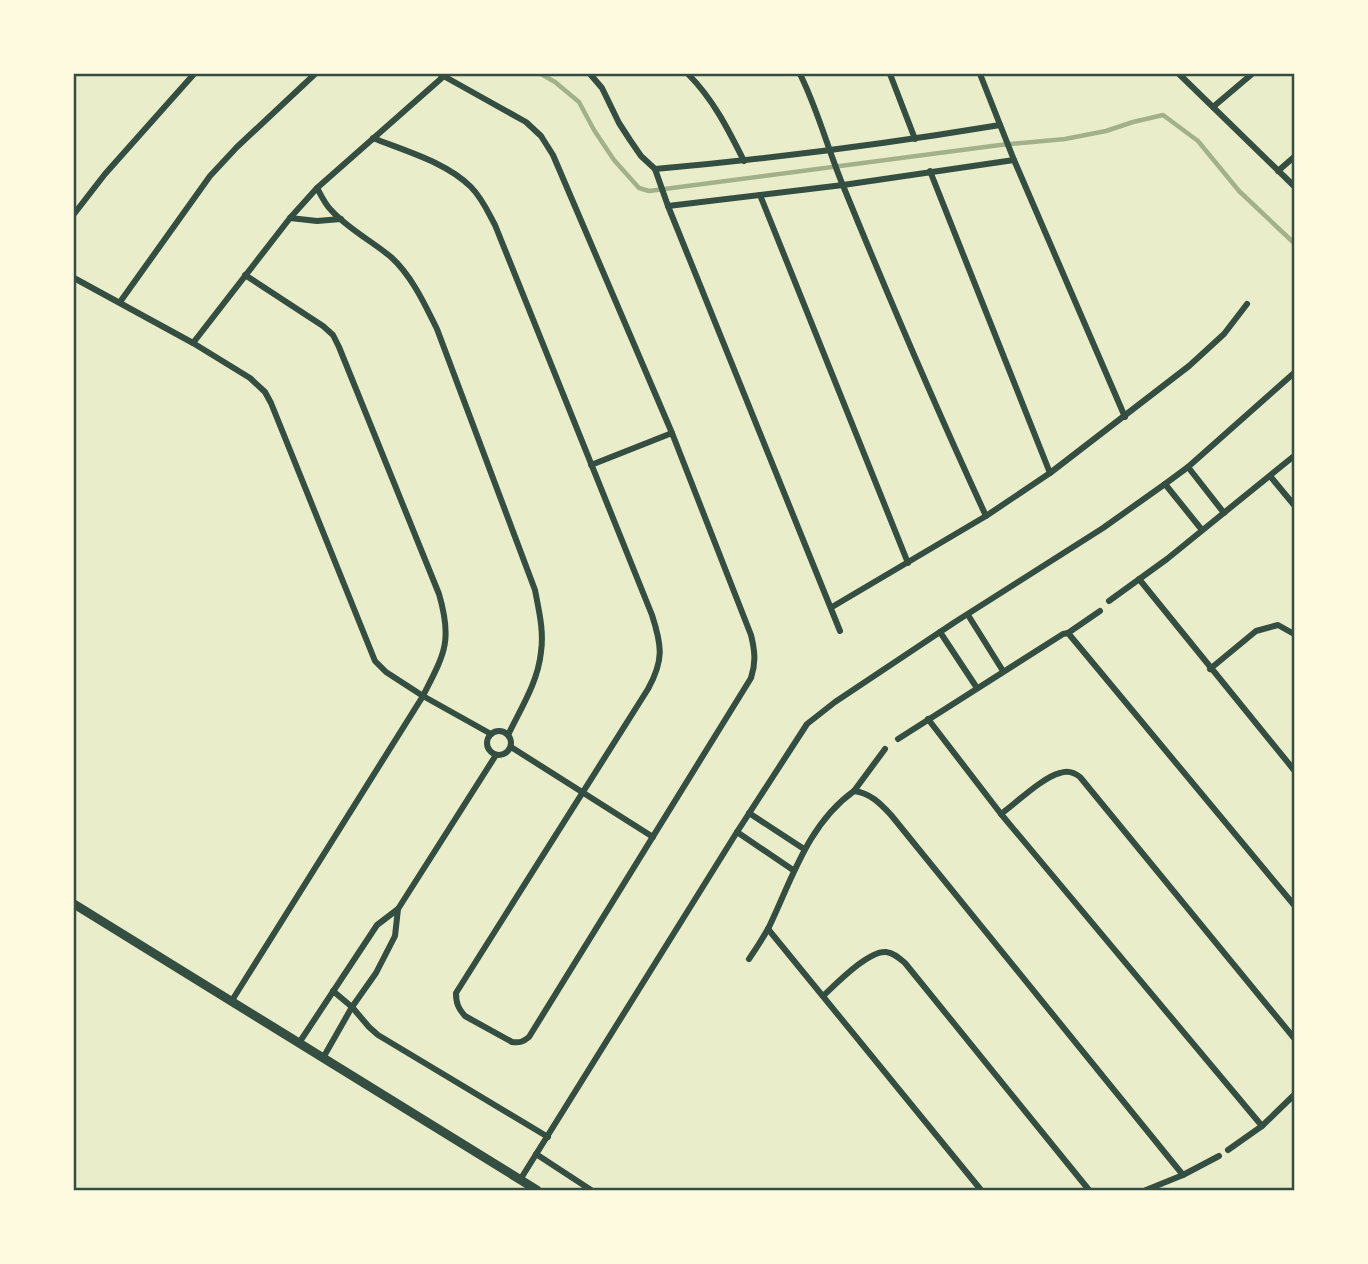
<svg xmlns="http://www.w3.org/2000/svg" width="1368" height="1264" font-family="Karla,sans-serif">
<rect width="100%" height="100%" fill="#e9edc9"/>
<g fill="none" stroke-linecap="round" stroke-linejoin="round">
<path stroke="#a3b18a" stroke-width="4.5" d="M541 74 555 82 579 102 594 130 614 160 639 188 649 191 1000 145 1065 139 1106 131 1133 122 1163 115 1198 141 1239 191 1294 243"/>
<g stroke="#344e41" stroke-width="6">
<path d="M590 74 602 88 619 123 630 140 641 156 655 169 668 206 840 631"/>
<path d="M688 74C713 99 728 129 744 161"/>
<path d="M800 74C818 110 828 150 844 188 889 298 936 408 986 516"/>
<path d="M890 74 915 139"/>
<path d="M980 74 1014 160 1125 417"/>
<path d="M1179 74 1294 186"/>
<path d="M1213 107 1252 74"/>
<path d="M373 138C405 151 446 162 471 187 482 198 488 212 495 225L652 615C662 646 664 660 648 689L456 993C456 1003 458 1008 465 1016L512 1042C520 1043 523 1042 529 1037L751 678C756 663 755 651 751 635L672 433 553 155 541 136 526 122 440 74"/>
<path d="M655 169C770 159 885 144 1000 125"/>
<path d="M930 171 1050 473"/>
<path d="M1278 171 1294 157"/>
<path d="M317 188C321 195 325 204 331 210 348 229 372 241 391 257 412 276 425 305 437 329L535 590C539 611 544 631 541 652 538 682 521 708 508 735"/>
<path d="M760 195 908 563"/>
<path d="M668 206 843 185 1014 160"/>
<path d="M74 214 105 174 194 74"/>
<path d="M290 218 317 221 341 219"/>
<path d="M74 278 193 343 250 378 265 392 271 403 375 661 386 672 423 696 491 734"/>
<path d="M120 302 210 176 237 147 315 74"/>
<path d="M193 343 290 218 317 188 444 76"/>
<path d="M591 465 672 433"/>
<path d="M1188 467 1224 513"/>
<path d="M1270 476 1294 505"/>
<path d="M1165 484 1202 530"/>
<path d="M1139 579 1294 770"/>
<path d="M1109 601 1167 559 1294 456"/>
<path d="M832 607 986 516 1050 473 1189 366 1224 334 1247 304"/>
<path d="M968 615 1003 671"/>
<path d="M940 632 977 688"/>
<path d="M1068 633 1100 611"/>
<path d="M1210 669 1256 631 1278 625 1294 634"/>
<path d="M928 719 1001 814 1262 1126"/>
<circle cx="499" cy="743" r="12"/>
<path d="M898 739 1063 634 1068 633 1294 905"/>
<path d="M511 747 653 837"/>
<path d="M854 791 885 749"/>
<path d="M749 813 804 849"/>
<path d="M1001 814C1016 803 1043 777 1060 773 1068 770 1074 772 1080 777L1294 1038"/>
<path d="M737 832 793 870"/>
<path d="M768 929 981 1190"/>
<path d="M749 959C756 949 763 938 769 927 792 879 808 824 854 791 870 793 880 803 891 815L1183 1175 1146 1190"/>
<path d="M333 991 352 1007 369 1027 378 1035 548 1137"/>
<path d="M823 996C836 984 869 950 886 952 894 953 899 958 905 963L1089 1190"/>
<path d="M231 1002 423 696C444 654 453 642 439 594L339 347 333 335 323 326 245 275"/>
<path d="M299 1043 377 925 398 909 496 755"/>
<path d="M323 1058 352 1007 376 973 395 936 398 909"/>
<path d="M1228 1150 1262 1126 1294 1095"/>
<path d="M536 1154 591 1190"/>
<path d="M1183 1175 1219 1156"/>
<path d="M520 1180 737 832 807 724 835 702 955 622 1103 528 1165 484 1188 467 1294 373"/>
</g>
<path stroke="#344e41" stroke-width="9" d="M74 904 537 1190"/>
</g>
<rect width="1368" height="1264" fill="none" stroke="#fefae0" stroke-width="150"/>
<rect x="75" y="75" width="1218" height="1114" fill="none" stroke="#344e41" stroke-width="2.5"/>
</svg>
